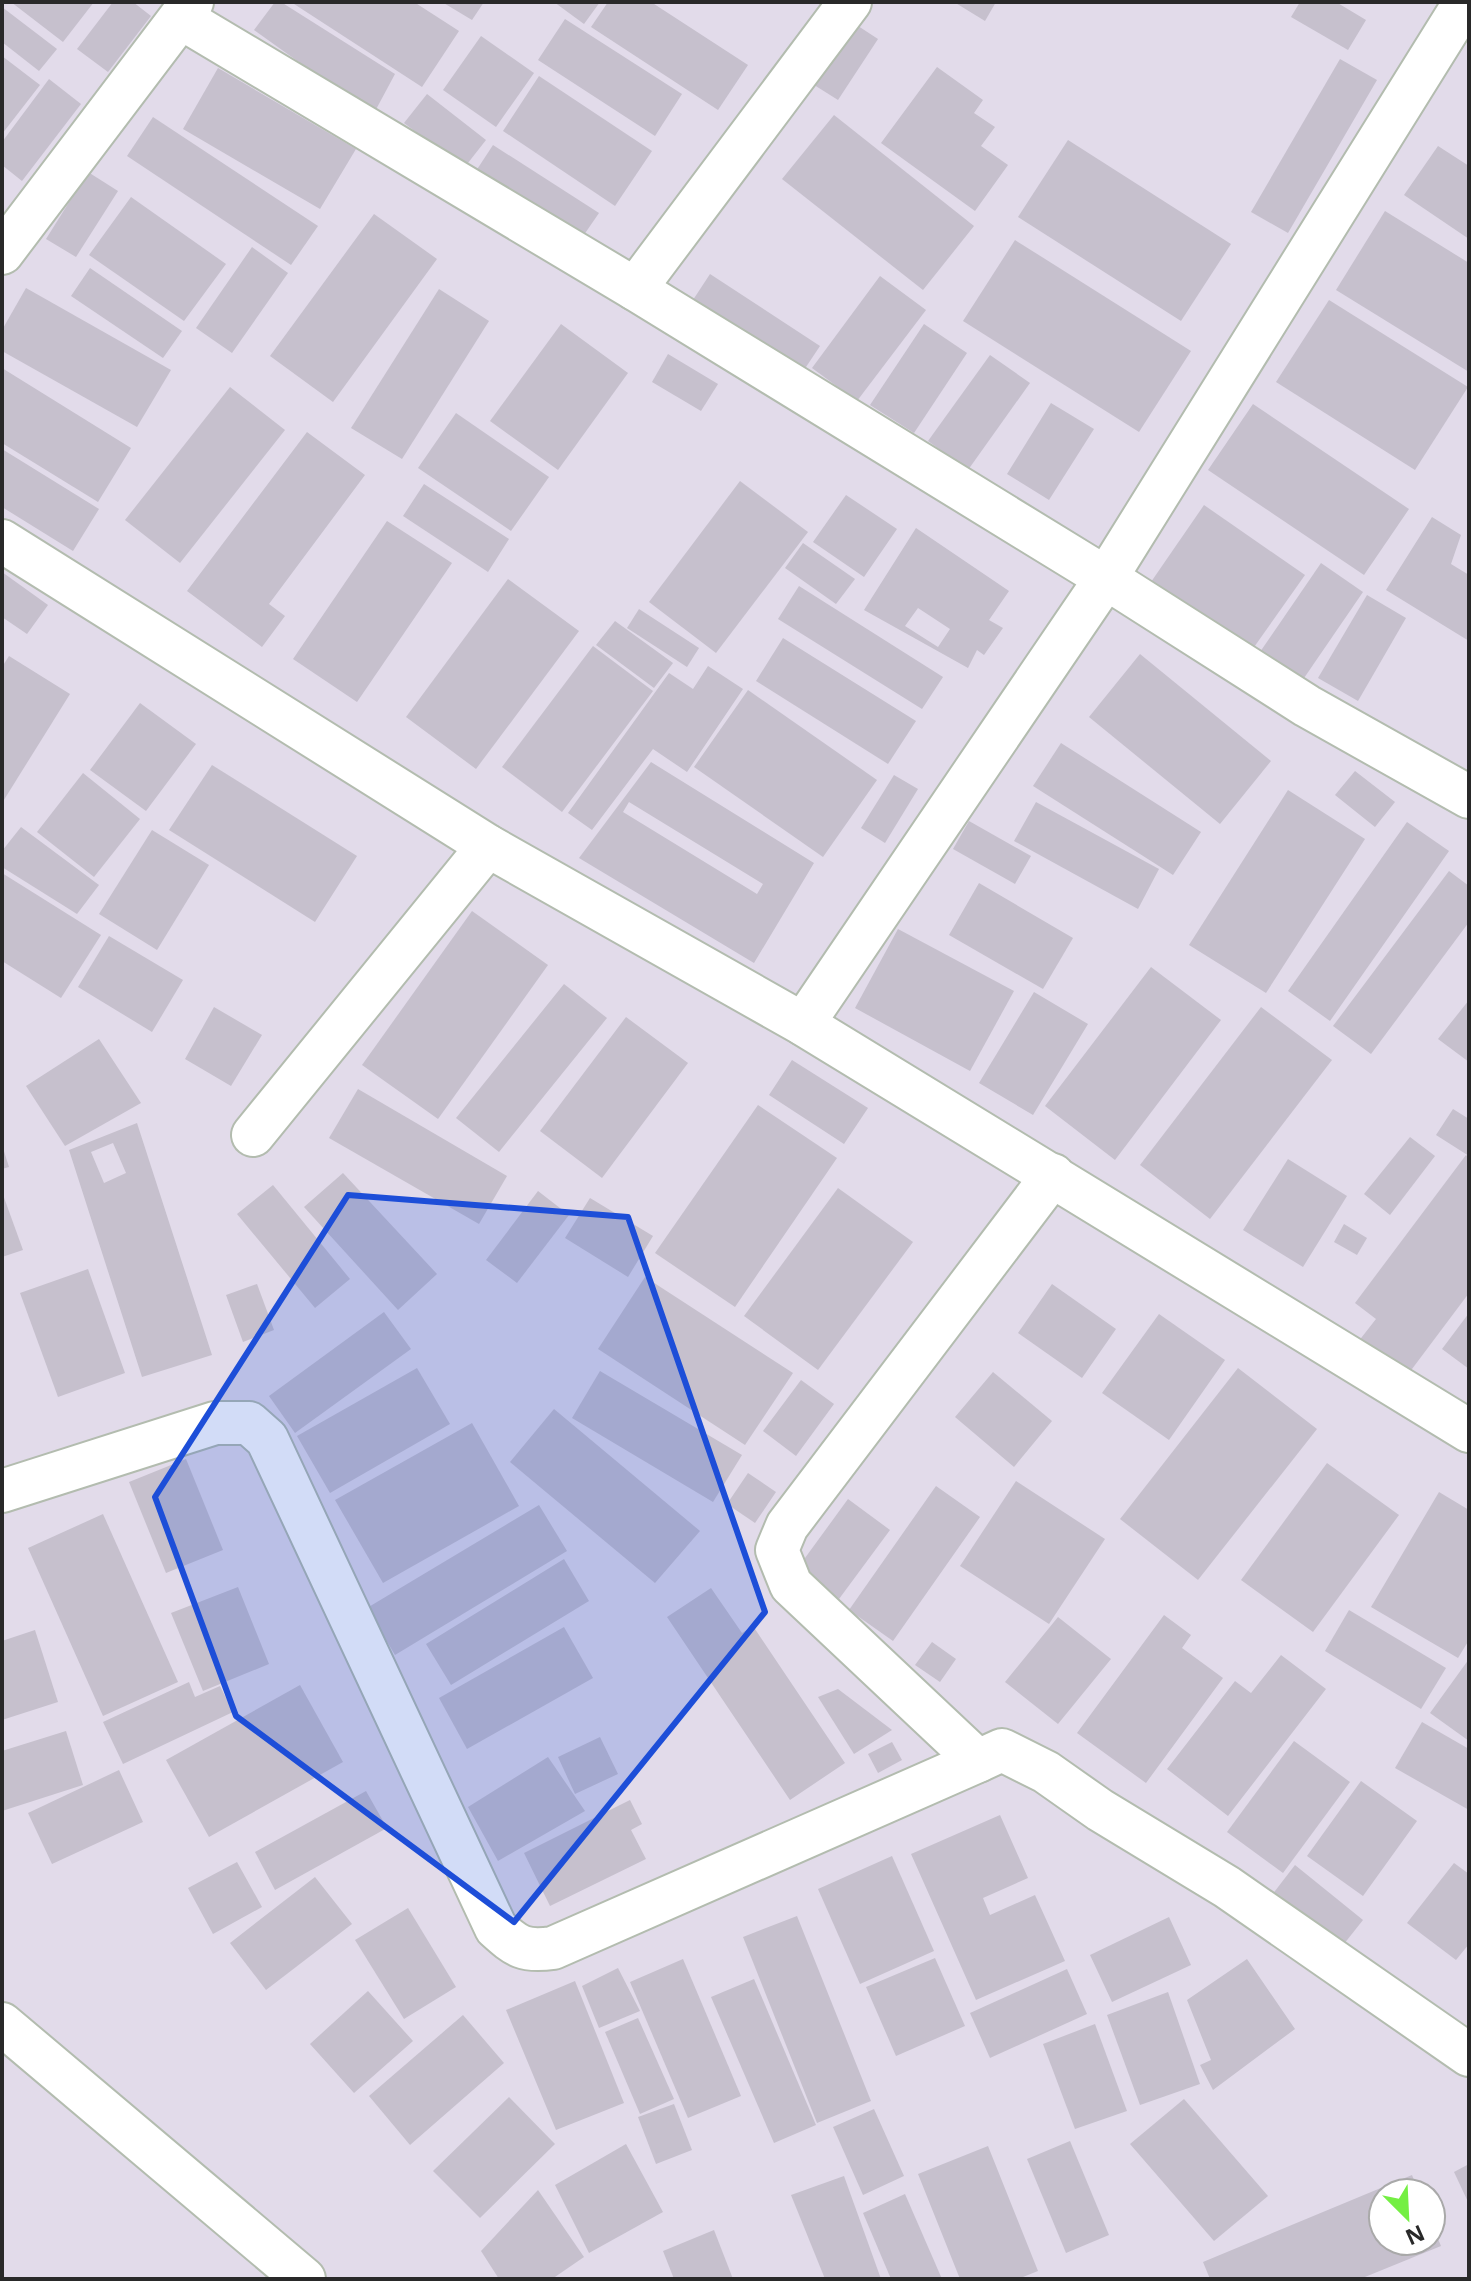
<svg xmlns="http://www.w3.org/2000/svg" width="1471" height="2281" font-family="'Open Sans',sans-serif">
<rect width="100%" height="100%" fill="#e2dbea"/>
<g fill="#c6c0cd" fill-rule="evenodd">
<path d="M11 2H94L63 42Z"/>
<path d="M113 2H133L151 16 108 72 77 49Z"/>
<path d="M275 2H281L395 74 373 115 254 30Z"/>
<path d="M291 2H414L459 31 422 87Z"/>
<path d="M442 2H484L472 20Z"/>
<path d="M554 2H600L584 24Z"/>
<path d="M608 2H651L748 65 718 110 591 27Z"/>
<path d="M954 2H996L985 21Z"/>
<path d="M1300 2H1336L1366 20 1348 50 1291 17Z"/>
<path d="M2 7 57 49 39 71 2 42Z"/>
<path d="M565 19 682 94 655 136 538 60Z"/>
<path d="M852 22 878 39 838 100 811 83Z"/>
<path d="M481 36 534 73 496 127 443 90Z"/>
<path d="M2 56 40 85 2 134Z"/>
<path d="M1340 59 1377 80 1288 233 1251 212Z"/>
<path d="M937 67 983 100 974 113 995 127 981 146 1008 165 975 211 881 143Z"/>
<path d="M218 68 356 149 320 209 183 129Z"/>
<path d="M539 76 652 151 615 206 503 131Z"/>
<path d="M49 79 81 104 22 181 2 165V142Z"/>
<path d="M427 94 486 140 464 168 404 123Z"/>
<path d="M834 115 974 226 923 290 782 179Z"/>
<path d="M153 117 318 226 291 265 127 156Z"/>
<path d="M1068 140 1231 244 1181 321 1018 217Z"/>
<path d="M493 145 599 213 577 245 472 177Z"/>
<path d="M1438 146 1469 166V239L1404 195Z"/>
<path d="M88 172 118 191 76 257 46 239Z"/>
<path d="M131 197 226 264 184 321 89 255Z"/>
<path d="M1385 211 1469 263V372L1336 290Z"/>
<path d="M374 214 437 259 333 402 270 356Z"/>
<path d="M1015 240 1191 351 1139 432 963 321Z"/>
<path d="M252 247 288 273 232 353 196 328Z"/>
<path d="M90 268 182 331 163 358 71 296Z"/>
<path d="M710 274 820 346 798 379 689 306Z"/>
<path d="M880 276 926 310 857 401 812 368Z"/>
<path d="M26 288 171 370 137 427 2 351V330Z"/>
<path d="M439 289 489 321 402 459 351 428Z"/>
<path d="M1329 300 1468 387 1415 470 1276 382Z"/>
<path d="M561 324 628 373 558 470 490 421Z"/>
<path d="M924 324 967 353 914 433 870 405Z"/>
<path d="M668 354 718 384 701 411 652 382Z"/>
<path d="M990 355 1030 383 968 470 928 441Z"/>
<path d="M2 368 131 448 98 502 2 443Z"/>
<path d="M230 387 285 430 180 563 125 520Z"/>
<path d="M1051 403 1094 429 1049 500 1007 474Z"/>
<path d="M1253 404 1409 509 1364 575 1208 470Z"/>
<path d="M456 413 549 477 511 531 418 468Z"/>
<path d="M307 432 365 475 269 604 285 616 262 647 187 591Z"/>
<path d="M2 449 99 509 73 551 2 507Z"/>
<path d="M740 481 808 532 716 653 649 602Z"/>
<path d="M424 484 509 539 488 572 403 516Z"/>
<path d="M846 495 897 529 864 577 813 542Z"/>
<path d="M1204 505 1305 575 1252 650 1151 582Z"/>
<path d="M1432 517 1461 535 1451 564 1469 575V641L1386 590Z"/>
<path d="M387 521 452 563 357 702 293 659Z"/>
<path d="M916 528 1009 591 989 620 1003 628 984 655 977 650 968 668 864 610ZM918 608 950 629 938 647 905 626Z"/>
<path d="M803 543 855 579 836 604 785 568Z"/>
<path d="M1321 563 1363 592 1302 681 1260 652Z"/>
<path d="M2 572 48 605 27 634 2 617Z"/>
<path d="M508 579 579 631 476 769 406 717Z"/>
<path d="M799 586 943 677 922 709 778 619Z"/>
<path d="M1367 595 1406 618 1358 701 1318 678Z"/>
<path d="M639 609 699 648 687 667 627 628Z"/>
<path d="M615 621 673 663 654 688 596 645Z"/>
<path d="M783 638 916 721 888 764 756 681Z"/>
<path d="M593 646 653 691 562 812 502 767Z"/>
<path d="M1140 654 1271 761 1220 824 1089 717Z"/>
<path d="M9 656 70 694 2 803V667Z"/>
<path d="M708 666 743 689 687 772 653 749 592 830 568 813 669 673 693 689Z"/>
<path d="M748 690 877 780 823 857 694 767Z"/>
<path d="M140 703 196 744 146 811 90 770Z"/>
<path d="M1061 743 1201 832 1173 875 1033 786Z"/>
<path d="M651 762 814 863 754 963 579 858ZM629 802 763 884 757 894 623 812Z"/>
<path d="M212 765 357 856 315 922 169 830Z"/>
<path d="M1355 771 1395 802 1375 827 1335 795Z"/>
<path d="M83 773 140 819 94 877 37 832Z"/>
<path d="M894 775 918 789 885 843 861 828Z"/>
<path d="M1288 790 1365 839 1266 993 1189 945Z"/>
<path d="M1036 802 1159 869 1138 909 1014 841Z"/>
<path d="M969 821 1031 856 1015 884 953 849Z"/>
<path d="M1407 822 1449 851 1330 1021 1288 991Z"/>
<path d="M21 827 99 885 77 914 2 867V851Z"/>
<path d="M152 830 209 865 157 950 99 914Z"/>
<path d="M1449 871 1469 886V922L1371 1054 1333 1026Z"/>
<path d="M2 873 101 935 61 998 2 961Z"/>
<path d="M979 883 1073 938 1043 989 949 935Z"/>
<path d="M472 911 548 965 438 1119 362 1065Z"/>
<path d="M898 929 1014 991 970 1071 855 1008Z"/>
<path d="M109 936 183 980 152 1032 78 987Z"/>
<path d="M1151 967 1221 1020 1115 1160 1045 1106Z"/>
<path d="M564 984 607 1018 499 1152 456 1118Z"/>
<path d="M1034 992 1088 1024 1033 1115 979 1083Z"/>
<path d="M1469 1000V1062L1438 1039Z"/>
<path d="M214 1007 262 1035 231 1086 185 1059Z"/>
<path d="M1261 1007 1332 1060 1210 1219 1140 1165Z"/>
<path d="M626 1017 688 1063 602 1178 540 1131Z"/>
<path d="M99 1039 141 1103 65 1146 26 1086Z"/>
<path d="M792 1060 868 1108 844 1144 769 1095Z"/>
<path d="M358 1089 507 1176 479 1224 329 1138Z"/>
<path d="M758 1105 837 1158 735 1307 655 1253Z"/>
<path d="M1453 1109 1469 1119V1156L1436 1135Z"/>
<path d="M137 1123 212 1355 142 1377 69 1150ZM113 1143 126 1173 104 1183 91 1152Z"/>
<path d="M1410 1137 1435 1156 1390 1215 1364 1194Z"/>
<path d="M2 1145 9 1167 2 1169Z"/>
<path d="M1466 1155 1469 1158V1293L1406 1377 1358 1342 1376 1319 1355 1303Z"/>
<path d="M1288 1159 1347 1196 1303 1267 1243 1230Z"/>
<path d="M343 1173 437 1274 398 1310 304 1207Z"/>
<path d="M273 1185 350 1279 315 1308 237 1214Z"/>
<path d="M838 1188 913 1242 818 1370 744 1316Z"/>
<path d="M538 1191 569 1215 517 1283 486 1260Z"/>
<path d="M2 1192 23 1250 2 1257Z"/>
<path d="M590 1198 653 1236 628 1277 565 1238Z"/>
<path d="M1344 1224 1367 1238 1357 1255 1334 1242Z"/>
<path d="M88 1269 125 1373 58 1397 20 1293Z"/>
<path d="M645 1277 793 1373 745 1445 598 1349Z"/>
<path d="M257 1284 274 1330 243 1342 226 1295Z"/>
<path d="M1052 1284 1116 1329 1082 1378 1018 1333Z"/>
<path d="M384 1312 411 1349 295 1433 269 1396Z"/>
<path d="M1469 1313V1369L1442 1349Z"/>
<path d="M1159 1314 1225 1360 1169 1440 1102 1393Z"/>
<path d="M417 1368 450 1424 330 1493 297 1436Z"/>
<path d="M1238 1368 1317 1429 1198 1580 1120 1519Z"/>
<path d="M600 1371 742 1455 713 1502 572 1418Z"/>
<path d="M993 1372 1052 1421 1014 1467 955 1417Z"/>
<path d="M801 1380 834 1404 796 1456 763 1431Z"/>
<path d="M554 1409 700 1531 655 1583 510 1462Z"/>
<path d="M472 1423 519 1506 383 1583 335 1500Z"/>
<path d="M186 1459 223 1550 166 1573 129 1482Z"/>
<path d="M1327 1463 1399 1515 1313 1632 1241 1580Z"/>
<path d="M748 1473 776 1492 755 1523 727 1504Z"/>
<path d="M1016 1481 1105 1539 1049 1624 960 1566Z"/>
<path d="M936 1486 980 1517 893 1641 849 1610Z"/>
<path d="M1439 1492 1469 1510V1640L1458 1658 1371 1607Z"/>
<path d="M848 1499 890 1530 839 1599 797 1569Z"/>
<path d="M539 1505 567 1551 395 1655 367 1608Z"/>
<path d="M103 1514 178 1682 103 1716 28 1548Z"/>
<path d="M564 1559 589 1601 451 1685 426 1644Z"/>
<path d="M238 1587 269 1664 203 1691 171 1613Z"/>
<path d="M711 1588 742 1633 753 1626 845 1763 790 1800 667 1617Z"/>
<path d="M1349 1610 1446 1668 1421 1709 1325 1651Z"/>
<path d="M1164 1615 1191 1635 1182 1648 1223 1678 1146 1783 1077 1733Z"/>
<path d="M1058 1617 1111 1659 1058 1724 1005 1682Z"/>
<path d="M564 1627 593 1678 467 1749 439 1698Z"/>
<path d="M35 1630 58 1702 2 1720V1641Z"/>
<path d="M932 1642 956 1659 940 1682 915 1665Z"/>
<path d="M1281 1655 1326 1689 1228 1816 1167 1769 1235 1681 1251 1693Z"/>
<path d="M1469 1659V1741L1430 1713Z"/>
<path d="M189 1682 195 1697 220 1686 233 1712 123 1764 103 1722Z"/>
<path d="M300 1685 343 1762 209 1837 166 1760Z"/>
<path d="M838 1689 892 1730 854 1754 818 1697Z"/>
<path d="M1422 1722 1469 1749V1810L1395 1768Z"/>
<path d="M66 1731 83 1785 2 1811V1751Z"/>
<path d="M600 1737 618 1774 575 1794 558 1757Z"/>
<path d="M1294 1741 1350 1782 1283 1873 1227 1832Z"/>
<path d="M892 1742 902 1760 878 1773 868 1754Z"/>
<path d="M548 1757 585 1811 498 1861 468 1807Z"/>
<path d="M119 1770 143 1822 52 1864 28 1813Z"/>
<path d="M1361 1781 1417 1821 1363 1896 1307 1856Z"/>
<path d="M366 1791 387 1828 275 1890 255 1852Z"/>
<path d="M630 1800 642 1824 631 1830 646 1859 550 1906 524 1853Z"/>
<path d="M1000 1815 1028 1878 983 1898 990 1915 1035 1895 1065 1961 976 2000 911 1854Z"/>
<path d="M892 1856 934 1951 860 1984 818 1889Z"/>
<path d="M237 1862 262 1907 213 1934 188 1888Z"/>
<path d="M1454 1863 1469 1874V1944L1456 1960 1407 1923Z"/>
<path d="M1295 1865 1363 1920 1336 1954 1268 1900Z"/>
<path d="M315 1877 352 1924 266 1990 230 1943Z"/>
<path d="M408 1908 456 1987 404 2019 355 1940Z"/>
<path d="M797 1916 871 2101 817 2123 743 1937Z"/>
<path d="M1169 1917 1191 1965 1112 2002 1090 1955Z"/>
<path d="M935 1958 965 2026 896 2056 866 1987Z"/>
<path d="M683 1959 741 2096 688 2118 630 1982Z"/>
<path d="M1247 1959 1295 2029 1213 2090 1200 2065 1211 2060 1187 2000Z"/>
<path d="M618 1968 640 2011 599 2028 582 1986Z"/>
<path d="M1067 1969 1087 2014 990 2058 970 2013Z"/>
<path d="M754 1979 816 2125 774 2143 711 1997Z"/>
<path d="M575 1981 624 2103 556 2130 506 2010Z"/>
<path d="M368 1991 413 2041 354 2093 310 2044Z"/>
<path d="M1168 1992 1200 2084 1140 2105 1107 2015Z"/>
<path d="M463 2015 504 2063 410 2145 369 2096Z"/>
<path d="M638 2018 674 2099 640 2114 605 2032Z"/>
<path d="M1095 2024 1127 2111 1075 2129 1043 2044Z"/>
<path d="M509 2097 555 2144 480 2218 433 2171Z"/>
<path d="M1184 2099 1268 2196 1214 2241 1130 2144Z"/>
<path d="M674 2104 692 2150 656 2164 638 2117Z"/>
<path d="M874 2109 904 2176 863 2195 833 2127Z"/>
<path d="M1070 2141 1109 2235 1066 2253 1027 2159Z"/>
<path d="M626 2144 663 2212 589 2253 555 2185Z"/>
<path d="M988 2146 1038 2271 1018 2279H960L918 2174Z"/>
<path d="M1469 2164V2204L1454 2172Z"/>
<path d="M1412 2175 1419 2193H1383V2241H1431V2222L1441 2246 1360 2279H1210L1203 2262Z"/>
<path d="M844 2176 881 2279H825L791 2195Z"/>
<path d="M538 2190 584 2257 552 2279H499L481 2251Z"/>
<path d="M905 2194 942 2279H891L863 2213Z"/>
<path d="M714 2230 733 2279H674L663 2251Z"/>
</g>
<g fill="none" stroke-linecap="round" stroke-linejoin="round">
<defs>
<g id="minor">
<path d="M181 18 635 289 1106 578 1307 706 1469 797"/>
<path d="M2 253 192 2"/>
<path d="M635 289 850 2"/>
<path d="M2 541 488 846 803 1024 1469 1431"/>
<path d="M803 1024 1106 578 1465 2"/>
<path d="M253 1135 488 846"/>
<path d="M1053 1175 787 1526 777 1550 791 1585 978 1761 1002 1750 1046 1772 1100 1810 1227 1887 1469 2055"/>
<path d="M2 1491 215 1423H249L267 1439 496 1928C517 1947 524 1952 553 1948L978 1761"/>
<path d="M2 2024 304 2279"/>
</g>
</defs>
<use href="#minor" stroke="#b3bcaf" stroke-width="46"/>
<use href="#minor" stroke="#fff" stroke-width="42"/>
</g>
<path fill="#1d4ed8" fill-opacity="0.2" stroke="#1d4ed8" stroke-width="6" stroke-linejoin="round" d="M348 1195 628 1217 765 1612 514 1922 236 1716 155 1497Z"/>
<rect width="1471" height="2281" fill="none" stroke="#292929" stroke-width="8"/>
<g transform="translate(1407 2217) rotate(156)"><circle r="38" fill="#ffffff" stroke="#a9a9a9" stroke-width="2"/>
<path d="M0-6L14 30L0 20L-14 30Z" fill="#74ef43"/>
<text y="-12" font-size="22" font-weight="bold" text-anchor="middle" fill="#292929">N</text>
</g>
</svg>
